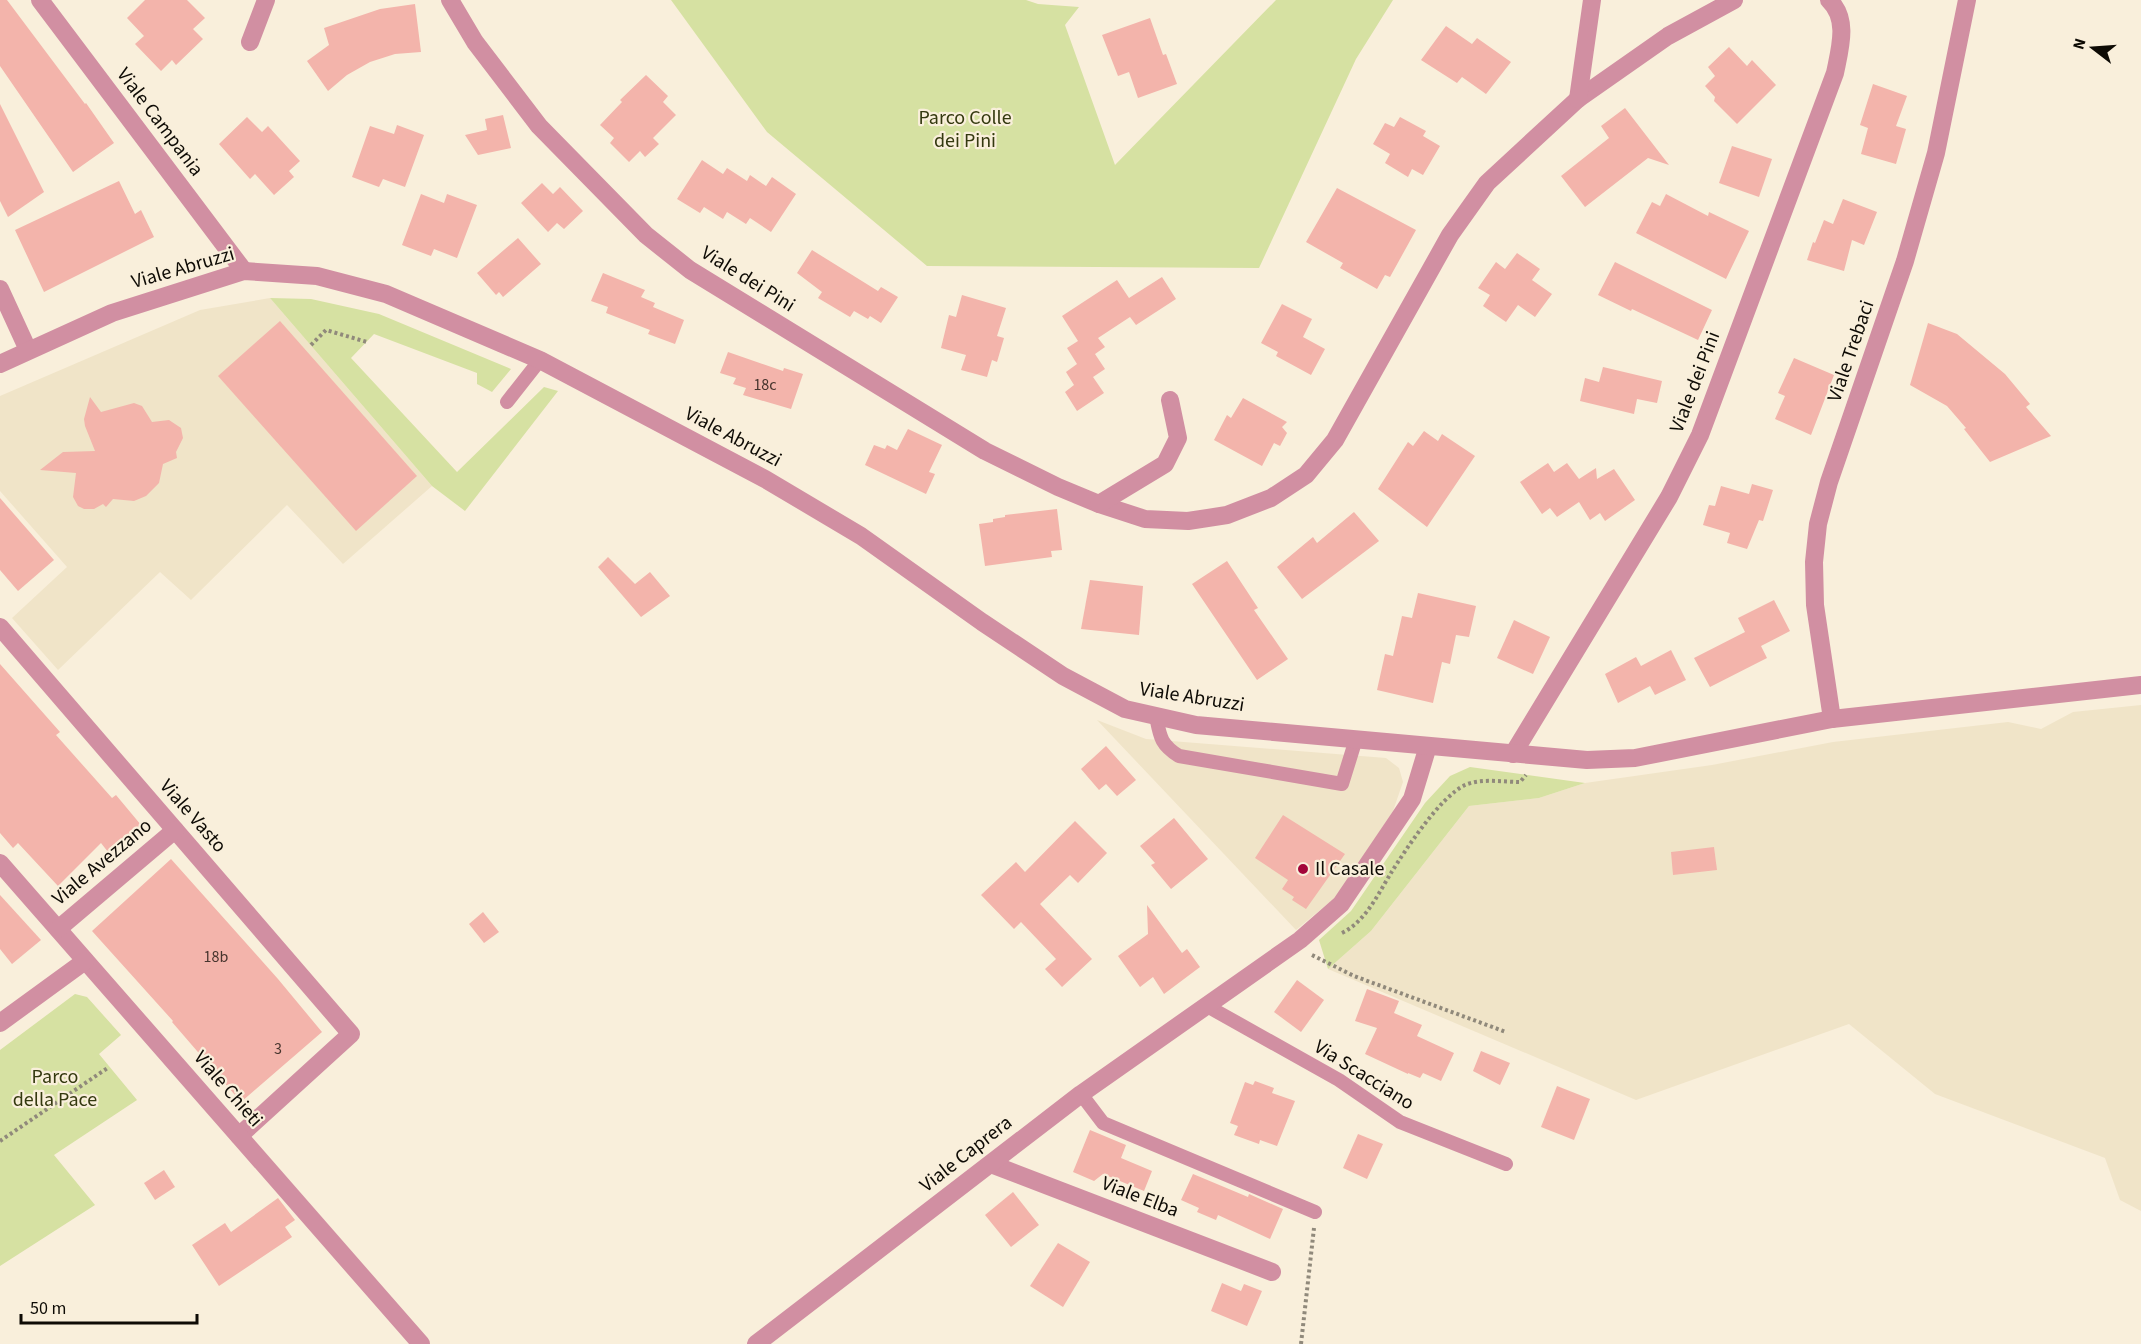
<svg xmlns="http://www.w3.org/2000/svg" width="2141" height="1344" font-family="'Source Sans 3',sans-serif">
<rect width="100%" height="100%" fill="#f9efdb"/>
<g fill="#f0e4c8">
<path d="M270 298 432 486 343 564 287 505 191 600 160 572 58 670 12 618 67 567 0 491V396L200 310Z"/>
<path d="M2141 705V1211L2120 1200 2105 1158 1935 1094 1849 1024 1636 1100 1328 969 1371 931 1469 806 1539 798 1585 783 1712 765 1833 742 2008 722 2041 729 2073 712Z"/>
<path d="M1097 720 1146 739 1386 758 1399 768 1403 782 1393 811 1337 896 1296 930Z"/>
</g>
<g fill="#d6e1a2">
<path d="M671 0H1026L1038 4 1079 7 1065 25 1115 165 1276 0H1393L1356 59 1259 268 927 266 767 132Z"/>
<path d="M270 298 311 299 379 314 511 369 492 392 477 384V373L374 334 351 358 457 472 544 387 558 391 465 511 432 486Z"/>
<path d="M1470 767 1585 783 1539 798 1469 806 1371 931 1328 969 1319 940 1351 911 1425 803 1450 776Z"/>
<path d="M75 994 87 997 121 1035 99 1054 137 1100 54 1155 95 1205 0 1266V1050Z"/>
</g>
<g fill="#f3b4ab">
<path d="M0 0H7L85 104 86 103 114 143 73 172 0 66Z"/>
<path d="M145 0H187L205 18 193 29 203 39 176 65 172 60 161 71 135 44 144 36 127 18Z"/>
<path d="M415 4 421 52 395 54 370 62 347 75 328 91 307 61 329 45 324 28 380 9Z"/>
<path d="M1150 18 1163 55 1166 54 1177 84 1138 98 1129 72 1118 76 1102 35Z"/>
<path d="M1446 26 1472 44 1477 38 1511 62 1486 94 1462 77 1457 83 1421 60Z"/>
<path d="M1729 47 1747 66 1752 60 1776 85 1737 124 1714 101 1715 97 1705 86 1715 76 1708 67Z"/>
<path d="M646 75 668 96 663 102 676 115 653 138 659 144 645 157 640 151 629 162 610 143 614 138 600 125 622 102 620 100Z"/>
<path d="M1873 84 1907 96 1896 126 1906 129 1896 164 1861 154 1868 128 1860 125Z"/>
<path d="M0 104 44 192 8 217 0 201Z"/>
<path d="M1625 108 1669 165 1648 158 1585 207 1561 176 1609 138 1601 126Z"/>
<path d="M503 115 511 148 478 155 465 135 487 130 485 119Z"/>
<path d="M247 117 262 132 268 126 300 161 289 171 294 177 274 195 255 174 250 179 219 144Z"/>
<path d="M1400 117 1426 131 1423 136 1440 146 1423 175 1412 169 1408 177 1385 163 1390 154 1373 144 1385 123 1394 127Z"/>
<path d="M397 125 424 135 405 187 383 179 379 187 352 177 370 126 394 134Z"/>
<path d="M1732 146 1772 159 1759 197 1719 183Z"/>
<path d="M702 160 723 174 727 168 747 181 750 175 766 186 772 177 796 194 771 232 750 218 746 224 727 212 723 219 704 207 700 213 677 199Z"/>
<path d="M119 181 135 214 141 210 154 237 44 292 15 230Z"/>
<path d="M542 183 553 194 560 187 583 211 564 229 557 223 548 232 521 203Z"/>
<path d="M1337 188 1416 230 1390 277 1385 275 1377 289 1340 268 1343 263 1306 242Z"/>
<path d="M421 194 444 203 447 194 477 205 457 258 434 249 431 256 402 245Z"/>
<path d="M1666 194 1708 216 1709 212 1749 231 1726 279 1636 233 1652 202 1660 206Z"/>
<path d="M1843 199 1877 212 1864 245 1852 240 1844 271 1807 260 1813 242 1815 243 1824 220 1833 224Z"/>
<path d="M518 238 541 264 503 297 499 292 496 295 477 273Z"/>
<path d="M812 250 878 291 881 287 898 297 881 323 870 316 868 319 854 311 850 317 818 298 822 292 797 273Z"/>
<path d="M1517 253 1540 269 1532 280 1552 294 1535 317 1518 305 1506 322 1483 306 1490 295 1478 288 1496 262 1505 269Z"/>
<path d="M1615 262 1712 310 1698 340 1632 309 1631 311 1598 295Z"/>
<path d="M603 273 645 290 641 297 655 303 653 307 684 320 675 344 648 334 650 330 606 313 608 307 591 301Z"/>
<path d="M1162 277 1176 299 1136 325 1130 317 1098 338 1105 347 1095 354 1105 369 1093 377 1104 393 1077 411 1065 392 1074 385 1066 372 1077 364 1067 348 1078 341 1062 316 1117 280 1129 298Z"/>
<path d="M962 295 1006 308 997 336 1004 338 997 362 992 360 987 377 961 370 966 355 941 348 949 315 956 317Z"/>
<path d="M1282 304 1312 319 1303 337 1325 349 1311 375 1276 356 1278 352 1261 343Z"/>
<path d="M280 321 417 476 356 531 218 376Z"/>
<path d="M1928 323 1957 334 2005 374 2030 404 2026 407 2051 436 1990 462 1964 429 1966 428 1947 406 1910 385Z"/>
<path d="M728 352 783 371 784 368 803 374 791 409 743 395 746 388 733 384 736 378 720 373Z"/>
<path d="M1794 358 1834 375 1811 435 1775 419 1785 396 1778 393Z"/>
<path d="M1603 367 1662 381 1657 403 1637 399 1634 414 1580 401 1585 378 1599 382Z"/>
<path d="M90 397 101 412 134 403 142 406 152 422 169 420 181 428 183 438 176 452 177 458 163 464 159 483 146 496 134 501 113 499 106 507 103 504 94 509H84L78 506 73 497 76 473 40 470 63 452 95 451 85 426 84 419Z"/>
<path d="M1243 398 1287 422 1282 427 1287 433 1280 446 1274 443 1262 466 1214 440 1227 415 1231 418Z"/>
<path d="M908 429 942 445 929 472 935 474 926 494 865 465 874 445 885 449 887 445 897 450Z"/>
<path d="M1424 431 1438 441 1442 434 1475 456 1427 527 1378 489 1408 442 1413 446Z"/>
<path d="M1548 463 1554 472 1567 463 1579 479 1596 468 1597 479 1614 469 1635 500 1605 521 1600 513 1590 520 1579 502 1557 517 1550 508 1542 514 1520 482Z"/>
<path d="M1752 484 1773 490 1763 521 1759 520 1747 549 1727 543 1730 533 1703 525 1709 505 1715 506 1721 486 1749 494Z"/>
<path d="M0 498 54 560 18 591 0 570Z"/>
<path d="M1057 509 1062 550 1051 551 1052 557 985 566 979 524 993 522V519L1005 517V515Z"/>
<path d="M1354 512 1379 541 1302 599 1277 567 1313 537 1317 543Z"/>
<path d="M608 557 635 584 650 572 670 596 641 617 598 567Z"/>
<path d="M1227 561 1258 608 1254 610 1288 659 1257 680 1192 584Z"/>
<path d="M1090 580 1143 586 1139 635 1081 629Z"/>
<path d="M1418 593 1476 606 1469 637 1456 635 1450 664 1442 662 1433 703 1377 690 1385 654 1393 656 1402 616 1412 618Z"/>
<path d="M1774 600 1790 631 1761 646 1767 658 1710 687 1694 658 1745 632 1738 618Z"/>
<path d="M1514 620 1550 637 1533 674 1497 658Z"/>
<path d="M1671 650 1686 680 1655 695 1650 686 1618 703 1605 674 1636 657 1641 666Z"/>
<path d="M0 664 60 732 56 735 112 798 116 795 141 825 108 852 101 843 58 886 18 843 13 848 0 833Z"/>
<path d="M1106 746 1136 780 1117 796 1106 784 1099 790 1081 769Z"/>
<path d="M1283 815 1345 854 1306 909 1292 900 1294 897 1282 889 1288 880 1255 858Z"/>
<path d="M1174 818 1208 859 1171 889 1151 865 1155 863 1140 846Z"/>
<path d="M1075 821 1107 853 1078 883 1070 875 1040 904 1092 959 1062 987 1045 969 1056 959 1021 922 1014 929 981 895 1016 862 1025 872Z"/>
<path d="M1714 847 1717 870 1673 875 1671 852Z"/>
<path d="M171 859 278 979 322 1032 241 1102 172 1022 173 1021 92 931Z"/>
<path d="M0 895 41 940 12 964 0 949Z"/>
<path d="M1147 905 1182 953 1187 949 1200 967 1164 994 1153 977 1140 987 1118 956 1148 934Z"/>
<path d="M483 912 499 932 484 943 469 924Z"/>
<path d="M1297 980 1324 1000 1301 1032 1274 1012Z"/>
<path d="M1367 989 1399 1001 1394 1013 1422 1025 1417 1036 1454 1053 1441 1081 1423 1073 1420 1078 1408 1073V1074L1365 1054 1377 1028 1355 1021Z"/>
<path d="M1481 1051 1510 1063 1500 1085 1473 1071Z"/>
<path d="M1255 1081 1274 1088 1272 1093 1295 1101 1277 1146 1260 1140 1259 1144 1234 1135 1238 1126 1230 1123 1245 1082 1253 1085Z"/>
<path d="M1557 1086 1590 1099 1574 1140 1541 1127Z"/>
<path d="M1090 1130 1126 1145 1121 1158 1152 1171 1144 1191 1103 1174 1094 1181 1073 1172Z"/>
<path d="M1358 1134 1383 1144 1367 1179 1343 1168Z"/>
<path d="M164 1170 175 1187 155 1200 144 1183Z"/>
<path d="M1193 1174 1248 1197 1249 1194 1283 1209 1270 1239 1218 1215 1216 1220 1197 1212 1199 1208 1181 1200Z"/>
<path d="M1013 1192 1039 1225 1011 1247 985 1215Z"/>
<path d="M278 1198 295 1220 285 1227 292 1237 219 1286 192 1245 225 1223 231 1232Z"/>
<path d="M1058 1243 1090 1262 1063 1307 1030 1286Z"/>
<path d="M1222 1283 1241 1291 1244 1284 1262 1291 1247 1326 1211 1311Z"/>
</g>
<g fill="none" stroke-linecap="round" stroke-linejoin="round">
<g stroke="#90897b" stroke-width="4" stroke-dasharray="3 3" stroke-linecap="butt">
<path d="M311 345 326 330 367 342"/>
<path d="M1342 933C1366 921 1378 894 1391 873 1406 849 1440 797 1465 785 1481 778 1503 782 1520 782L1526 775"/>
<path d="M1312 955 1354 976 1506 1032"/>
<path d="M0 1141 109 1067"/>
<path d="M1301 1344 1314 1228"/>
</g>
<g stroke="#d18fa2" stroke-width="14">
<path d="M507 402 540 360"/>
<path d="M1156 716C1160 736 1160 744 1179 756L1342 784 1356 739"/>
<path d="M1207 1006 1339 1080 1400 1122 1506 1164"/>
<path d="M1081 1094 1103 1123 1315 1212"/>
</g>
<g stroke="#d18fa2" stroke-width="18">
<path d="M40 0 244 271"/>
<path d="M450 0 475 42 539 126 646 235 690 270 985 451 1058 487 1099 504 1145 519 1188 521 1227 515 1271 498 1306 475 1335 440 1450 235 1487 183 1578 99 1668 36 1734 0"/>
<path d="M250 42 266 0"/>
<path d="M1578 99 1592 0"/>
<path d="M0 289 28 350"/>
<path d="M1099 504 1165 464 1178 438 1170 400"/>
<path d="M0 627 351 1034 239 1136"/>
<path d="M1832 719 1815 605 1814 562 1818 524 1829 482 1905 261 1936 153 1967 0"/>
<path d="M1513 754 1669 497 1700 435 1835 73C1840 48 1849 19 1829 0"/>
<path d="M0 863 421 1344"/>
<path d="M58 929 175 830"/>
<path d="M0 1023 85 961"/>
<path d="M991 1164 1272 1272"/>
<path d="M756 1344 1081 1094 1300 940 1341 904 1412 799 1428 746"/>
</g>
<path stroke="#d18fa2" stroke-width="18" d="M0 364 112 313 244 271 317 276 386 294 540 360 765 479 861 536 982 622 1063 676 1125 709 1196 725 1587 760 1635 758 1832 719 2141 685"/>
</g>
<circle fill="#a3063a" stroke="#f9efdb" stroke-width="2" cx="1303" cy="869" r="6"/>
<g text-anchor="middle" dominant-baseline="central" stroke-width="4.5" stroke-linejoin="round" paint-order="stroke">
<g font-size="16" fill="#47352e">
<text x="765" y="385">18c</text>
<text x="216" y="957">18b</text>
<text x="278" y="1049">3</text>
</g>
<g font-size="20" fill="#34390f" stroke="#f9efdb">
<text x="965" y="118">Parco Colle<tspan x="965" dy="23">dei Pini</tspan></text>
<text x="55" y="1077">Parco<tspan x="55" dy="23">della Pace</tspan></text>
</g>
<g font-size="20" fill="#0e0b05" stroke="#f9efdb">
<text transform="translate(160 122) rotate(53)">Viale Campania</text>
<text transform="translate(183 268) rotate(-16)">Viale Abruzzi</text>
<text transform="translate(748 279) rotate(32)">Viale dei Pini</text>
<text transform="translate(1851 351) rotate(-71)">Viale Trebaci</text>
<text transform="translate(1695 382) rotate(-69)">Viale dei Pini</text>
<text transform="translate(733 437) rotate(28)">Viale Abruzzi</text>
<text transform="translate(1192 697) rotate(9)">Viale Abruzzi</text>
<text transform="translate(193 816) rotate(49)">Viale Vasto</text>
<text transform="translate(102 862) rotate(-40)">Viale Avezzano</text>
<text transform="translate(1364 1075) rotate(32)">Via Scacciano</text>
<text transform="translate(228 1089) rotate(49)">Viale Chieti</text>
<text transform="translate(966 1154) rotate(-38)">Viale Caprera</text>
<text transform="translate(1140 1197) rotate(21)">Viale Elba</text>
</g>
<g font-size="20" fill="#0e0b05" stroke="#f9efdb" text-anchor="start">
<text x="1315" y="869">Il Casale</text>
</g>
</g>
<g transform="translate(2093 48) rotate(287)" stroke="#f9efdb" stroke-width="4.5" paint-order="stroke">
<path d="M0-4.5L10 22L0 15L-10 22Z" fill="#0e0b05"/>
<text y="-9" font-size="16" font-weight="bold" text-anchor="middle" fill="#0e0b05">N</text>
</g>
<path d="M21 1314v9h176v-9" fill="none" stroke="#0e0b05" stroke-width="3"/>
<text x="30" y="1314" font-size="18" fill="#0e0b05" stroke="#f9efdb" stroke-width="4.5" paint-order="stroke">50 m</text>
</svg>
